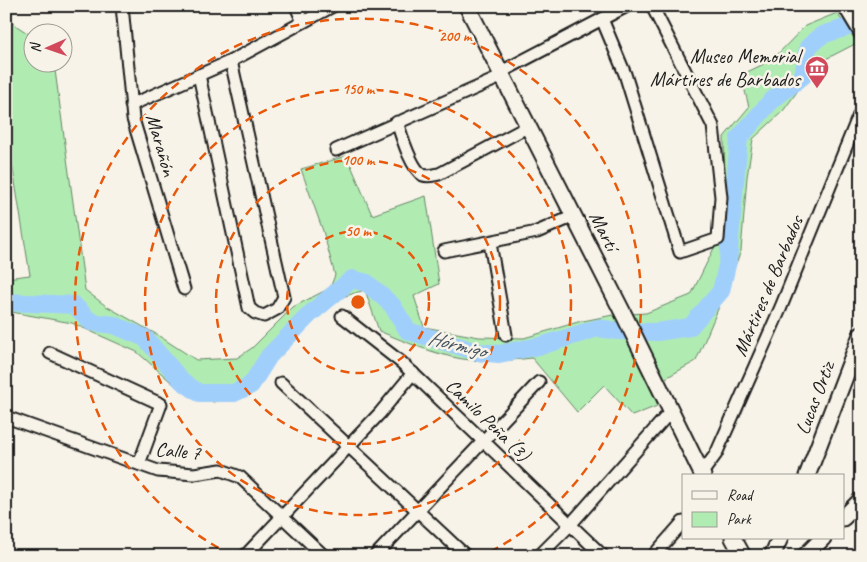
<svg xmlns="http://www.w3.org/2000/svg" width="867" height="562" font-family="Caveat,sans-serif">
<rect width="100%" height="100%" fill="#f7f3e8"/>
<filter id="ink" filterUnits="userSpaceOnUse"><feTurbulence type="fractalNoise" baseFrequency=".02" numOctaves="2"/><feDisplacementMap in="SourceGraphic" scale="10" xChannelSelector="R" yChannelSelector="G"/><feConvolveMatrix kernelMatrix="1 2 1 2 8 2 1 2 1" color-interpolation-filters="sRGB"/></filter>
<g filter="url(#ink)">
<path fill="#b0ecb2" stroke="#668467" d="M837 13 857 43 818 63 783 111 753 139 747 177 741 251 718 309 696 361 655 384 657 406 632 416 604 385 577 412 532 358C506 361 478 363 452 357 427 351 403 341 379 331L365 290 339 298 280 353 254 387 243 397 213 402 178 388 137 352 72 323 6 311V278L30 275 6 126V30L9 21 32 36V62L54 63 85 290 106 306 156 334 196 360 237 358 252 348 293 307 330 288 335 275 323 231 301 169 347 156 372 215 426 196 439 284 414 296 424 327 479 337 524 338 578 322 613 315 646 313 691 295 714 248 725 181 724 137 749 107 741 75 772 60 805 26Z"/>
<g fill="none" stroke-linecap="round" stroke-linejoin="round">
<path stroke="#a1cffc" stroke-width="18" d="M6 302 74 305 91 322 114 325 145 338 182 381 199 393H234L251 385 269 356 310 314 352 279 367 283 392 305 408 331 478 352 499 354 544 345 598 328 618 331 657 332 690 327 721 291 728 261 739 138 771 101 803 76 808 47 822 35 861 23"/>
<defs>
<g id="minor">
<path d="M122 6 133 119 184 289"/>
<path d="M296 6 303 22"/>
<path d="M602 19 625 74 680 252 718 239 721 197 713 126 652 6"/>
<path d="M501 72 627 6"/>
<path d="M199 75 249 308 255 313 264 316 277 309 284 297 231 61"/>
<path d="M131 105 231 61 333 6"/>
<path d="M397 122C401 134 411 169 423 175 428 177 433 175 439 174L529 126"/>
<path d="M336 150 503 76"/>
<path d="M490 243 506 335"/>
<path d="M444 251 537 232 574 216"/>
<path d="M342 316 402 363 603 556"/>
<path d="M50 353 161 404 139 464"/>
<path d="M281 383 466 556"/>
<path d="M6 417 158 471 194 474 221 470 240 477 324 556"/>
<path d="M702 473 716 454 781 307 861 110"/>
<path d="M245 556 380 413 413 373"/>
<path d="M375 556 539 382"/>
<path d="M539 556 570 525 671 411"/>
<path d="M653 556 683 522"/>
</g>
<g id="major">
<path d="M467 6 624 315 703 476"/>
<path d="M846 6 861 31"/>
<path d="M807 476 861 335"/>
<path d="M843 518 861 500"/>
<path d="M733 538 743 556"/>
<path d="M772 556 780 538"/>
<path d="M805 556 823 538"/>
</g>
</defs>
<use href="#minor" stroke="#1c1c1c" stroke-width="15"/>
<use href="#major" stroke="#1c1c1c" stroke-width="19"/>
<use href="#minor" stroke="#f7f3e8" stroke-width="11"/>
<use href="#major" stroke="#f7f3e8" stroke-width="15"/>
</g>
</g>
<g fill="none" stroke="#e8590c" stroke-width="2.5" stroke-dasharray="9 6">
<circle cx="358" cy="302" r="71"/>
<circle cx="358" cy="302" r="142"/>
<circle cx="358" cy="302" r="213"/>
<path d="M232 555A283 283 0 1 1 484 555"/>
</g>
<defs>
<symbol id="museum-pin" viewBox="-11 -11 22 30"><path d="M0 17L-7.5 6A9.5 9.5 0 1 1 7.5 6Z" fill="#d1495b" stroke="#f7f3e8"/><path d="M0-6L6-3V-2H-6V-3ZM-5-1h2V3h-2ZM-1-1h2V3h-2ZM3-1h2V3H3ZM-6 4H6V6H-6Z" fill="#fff"/></symbol>
</defs>
<g fill-rule="evenodd">
<use href="#museum-pin" x="803" y="54" width="28" height="38"/>
</g>
<g text-anchor="middle" dominant-baseline="central" stroke-width="5" stroke-linejoin="round" paint-order="stroke">
<g font-size="20" fill="#1c1c1c" stroke="#f7f3e8" text-anchor="end">
<text x="800" y="56">Museo Memorial<tspan x="800" dy="23">Mártires de Barbados</tspan></text>
</g>
<g font-size="20" fill="#1c1c1c" stroke="#f7f3e8">
<text transform="translate(161 145) rotate(74)">Marañón</text>
<text transform="translate(604 231) rotate(63)">Martí</text>
<text transform="translate(768 286) rotate(-67)">Mártires de Barbados</text>
<text transform="translate(815 398) rotate(-69)">Lucas Ortiz</text>
<text transform="translate(488 420) rotate(44)">Camilo Peña (3)</text>
<text transform="translate(178 451) rotate(5)">Calle 7</text>
</g>
<g font-size="21" font-style="italic" fill="#44525f" stroke="#f7f3e8">
<text transform="translate(457 344) rotate(14)">Hórmigo</text>
</g>
</g>
<circle cx="358" cy="302" r="8" fill="#e8590c" stroke="#f7f3e8" stroke-width="2.5"/>
<g font-size="15" text-anchor="middle" font-weight="bold" fill="#e8590c" stroke="#f7f3e8" stroke-width="5" stroke-linejoin="round" paint-order="stroke">
<text x="455" y="41">200 m</text>
<text x="358" y="94">150 m</text>
<text x="358" y="165">100 m</text>
<text x="358" y="236">50 m</text>
</g>
<rect width="867" height="562" fill="none" stroke="#f7f3e8" stroke-width="25"/>
<rect x="12" y="12" width="842" height="537" fill="none" stroke="#1c1c1c" stroke-width="2" filter="url(#ink)"/>
<rect x="682" y="474" width="162" height="65" fill="#f7f3e8" stroke="#9f9d96"/>
<rect x="692" y="491" width="25" height="8" fill="#f7f3e8" stroke="#9f9d96"/>
<text x="727" y="500" font-size="15" fill="#1c1c1c">Road</text>
<rect x="692" y="512" width="25" height="15" fill="#b0ecb2" stroke="#9f9d96"/>
<text x="727" y="524" font-size="15" fill="#1c1c1c">Park</text>
<g transform="translate(48 48) rotate(268)"><circle r="24" fill="#f7f3e8" stroke="#9f9d96"/>
<path d="M0-4L9 19L0 12L-9 19Z" fill="#d1495b"/>
<text y="-8" font-size="14" font-weight="bold" text-anchor="middle" fill="#1c1c1c">N</text>
</g>
</svg>
